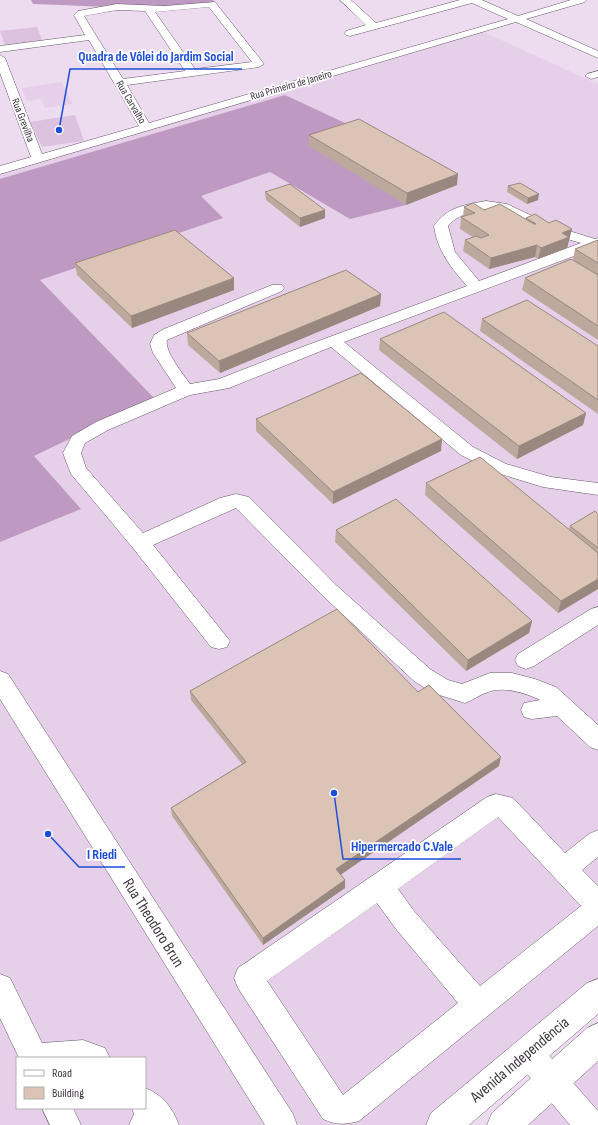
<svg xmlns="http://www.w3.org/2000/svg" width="598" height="1125" font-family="'Sofia Sans Condensed',sans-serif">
<rect width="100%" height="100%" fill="#eddcef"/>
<g fill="#e6d0e9" fill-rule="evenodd">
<path d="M479 30 598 84V994L443 1125H0V170ZM17 1058H145V1108H17Z"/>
<path d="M62 82 73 104 45 108 41 99 27 101 22 88Z"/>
<path d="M598 1039V1125H504Z"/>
</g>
<g fill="#ddc2e0">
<path d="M37 27 43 42 5 46 0 31Z"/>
<path d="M75 115 84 141 42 147 30 122Z"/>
</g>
<g fill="#be9ac2">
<path d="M31 0H213L216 4C155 11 94 6 33 4Z"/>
<path d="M285 95 358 129 406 205 350 219 270 172 201 196 223 218 40 280 154 398 34 456 81 509 0 542V179Z"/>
</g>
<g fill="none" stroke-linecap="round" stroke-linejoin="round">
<defs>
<g id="minor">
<path d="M340 0H351L376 23 460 0H482L518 16 571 0H587L585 2 526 19 598 51V58L516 22 0 174V166L31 157 0 73V55L5 58 42 154 139 126 89 40 0 52V46L85 35 74 15 78 11 117 4 164 6 215 2 264 64 259 67 127 85 149 123 508 19 472 3 350 36 346 35 345 33 346 31 366 25ZM209 7 252 62 195 69 155 12ZM117 10 145 11 185 71 123 79 84 16Z"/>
<path d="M598 71V77L591 79 585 76 587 74Z"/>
<path d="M486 201 507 204 553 226 595 239 598 238V247L344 342 473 447 506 464 551 477 598 483V495L543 487 494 472 461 455 331 347 229 388 190 395 108 430 85 443 81 453 86 468 143 533 220 498 236 494 249 497 336 585 430 669 448 680 462 684 490 673H512L535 679 556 687 598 725V750L590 747 557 716 532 719 524 717 521 710 524 703 540 700C526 693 503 686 488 692 479 695 473 700 465 703L433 693 414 681 322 595 236 508 153 545 230 641 227 647 219 649 211 647 133 548 71 474 63 453 72 436 96 422 176 388 153 353 150 344 154 335 164 329 272 285H282L284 288 282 291 167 340C164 351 184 375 190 384L219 379 278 356 467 286C451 268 437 250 434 226 447 207 464 205 486 201ZM486 209 499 211 543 232 581 243 479 281 455 252 448 226C458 214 471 212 486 209Z"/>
<path d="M598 607V625L534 666 526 669 518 666 515 660 518 654 591 609Z"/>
<path d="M0 671 8 674 293 1114 297 1125H265L0 699Z"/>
<path d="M496 794 513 798 565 853 589 834 598 830V857L582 870 598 886V926L359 1121C345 1125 336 1125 323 1119L238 988 234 978 238 968 487 797ZM498 817 581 906 480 986 414 911 398 889ZM377 903 396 929 458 1003 343 1095 267 981Z"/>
<path d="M0 974 10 978 42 1043 83 1040 105 1048 110 1058H19L0 1018Z"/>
<path d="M528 1039 538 1043 598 1111V1125H570L518 1063 514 1053 518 1043Z"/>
<path d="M145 1088C163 1095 172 1107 179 1125H129L134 1114 132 1108H145Z"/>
<path d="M42 1108H73L81 1125H50Z"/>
</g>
<g id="major">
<path d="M598 979V1014L469 1125H426L431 1113 587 983Z"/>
<path d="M598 1023V1061L528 1125H487L492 1113 587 1028Z"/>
</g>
</defs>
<use href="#minor" stroke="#655667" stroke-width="1"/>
<use href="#major" stroke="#655667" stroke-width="1"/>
<use href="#minor" fill="#fff" fill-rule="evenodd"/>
<use href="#major" fill="#fff" fill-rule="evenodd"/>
</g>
<g fill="#bca89d">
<path d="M309 135 457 185 406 205 309 146Z"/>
<path d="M508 186 538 200 527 204 507 192Z"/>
<path d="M265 192 325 218 300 227 266 200Z"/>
<path d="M464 207 526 219V218L572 229 567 248 538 259 535 257 489 269 463 251 465 240 473 237 460 229 461 217H463Z"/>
<path d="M598 240V340L522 290 525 278 573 260 575 249Z"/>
<path d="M75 263 234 290 132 328 77 275Z"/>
<path d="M381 294 380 306 220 373 188 345 187 333Z"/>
<path d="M482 319 598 346V414L480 331Z"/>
<path d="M380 339 586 413 583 425 517 459 379 350Z"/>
<path d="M256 419 441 451 333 504 256 431Z"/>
<path d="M426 483 569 529 570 526 598 514V589L558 613 425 495Z"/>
<path d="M336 530 532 621 529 633 466 671 335 542Z"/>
<path d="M190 691 418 692 499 766 341 874 345 880V888L263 945 172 816 171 808 242 764 191 700Z"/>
</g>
<g fill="#99887f">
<path d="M458 174 457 185 406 205 407 193Z"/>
<path d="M539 194 538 200 527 204 528 198Z"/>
<path d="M325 210V218L300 227V218Z"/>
<path d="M572 229 567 248 538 259 541 248 562 233Z"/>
<path d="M537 245 535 257 489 269 491 258Z"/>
<path d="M234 278V290L132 328 131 316Z"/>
<path d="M381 294 380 306 220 373 219 361Z"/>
<path d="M586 413 583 425 517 459 519 446Z"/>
<path d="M442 439 441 451 333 504V492Z"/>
<path d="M598 579V589L558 613 561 601Z"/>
<path d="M532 621 529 633 466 671 468 660Z"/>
<path d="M501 757 499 766 336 878V869Z"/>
<path d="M345 880V888L263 945V938Z"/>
</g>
<g fill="#dbc3b6" stroke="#99887f">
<path d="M359 119 458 174 407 193 309 135Z"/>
<path d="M520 183 539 194 528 198 508 186Z"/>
<path d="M290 184 325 210 300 218 265 192Z"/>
<path d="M473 203 484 210 500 204 534 224H536L526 218 535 214 549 223 556 220 572 229 562 233 569 237 541 248 537 245 491 258 465 240 476 236 481 238 489 235 461 217 475 213 464 207Z"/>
<path d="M175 230 234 278 131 316 75 263Z"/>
<path d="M598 240V263L575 249Z"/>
<path d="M571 259 598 275V326L525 278Z"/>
<path d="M346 270 381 294 219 361 187 333Z"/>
<path d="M527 300 598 346V400L482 319Z"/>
<path d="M444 312 586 413 519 446 380 339Z"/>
<path d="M361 373 442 439 333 492 256 419Z"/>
<path d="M480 457 598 553V579L561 601 426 483Z"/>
<path d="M396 499 532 621 468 660 336 530Z"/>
<path d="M595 511 598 514V548L570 526Z"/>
<path d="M337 609 418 692 429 685 501 757 336 869 345 880 263 938 171 808 246 762 190 691Z"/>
</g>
<g text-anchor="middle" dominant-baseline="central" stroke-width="3.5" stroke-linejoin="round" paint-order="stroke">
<g font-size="11" fill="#3d363e" stroke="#fff">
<text transform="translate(291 85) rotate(-16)">Rua Primeiro de Janeiro</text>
<text transform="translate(131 102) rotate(59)">Rua Carvalho</text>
<text transform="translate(23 120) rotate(69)">Rua Grevilha</text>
</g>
<g font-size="16" fill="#3d363e" stroke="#fff">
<text transform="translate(153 923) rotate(58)">Rua Theodoro Brun</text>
<text transform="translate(520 1060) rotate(-40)">Avenida Independência</text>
</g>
</g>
<path fill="none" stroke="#1d4ed8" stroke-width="1.5" d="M59 130L70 69H242M334 793L343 859H461M48 834L79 867H125"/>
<g fill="#1d4ed8" stroke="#fff" stroke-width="1.5">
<circle cx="59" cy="130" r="4"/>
<circle cx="334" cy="793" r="4"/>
<circle cx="48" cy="834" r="4"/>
</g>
<g font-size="14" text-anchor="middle" font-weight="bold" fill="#1d4ed8" stroke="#fff" stroke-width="3.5" stroke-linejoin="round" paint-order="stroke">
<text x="156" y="61">Quadra de Vôlei do Jardim Social</text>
<text x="402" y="851">Hipermercado C.Vale</text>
<text x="102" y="859">I Riedi</text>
</g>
<rect x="16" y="1057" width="130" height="52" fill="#ffffff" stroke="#b1afb2"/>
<rect x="24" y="1070" width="20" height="6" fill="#ffffff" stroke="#b1afb2"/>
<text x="52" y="1077" font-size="12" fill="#3d363e">Road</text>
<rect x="24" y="1087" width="20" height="12" fill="#dbc3b6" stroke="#b1afb2"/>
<text x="52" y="1097" font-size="12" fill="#3d363e">Building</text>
</svg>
